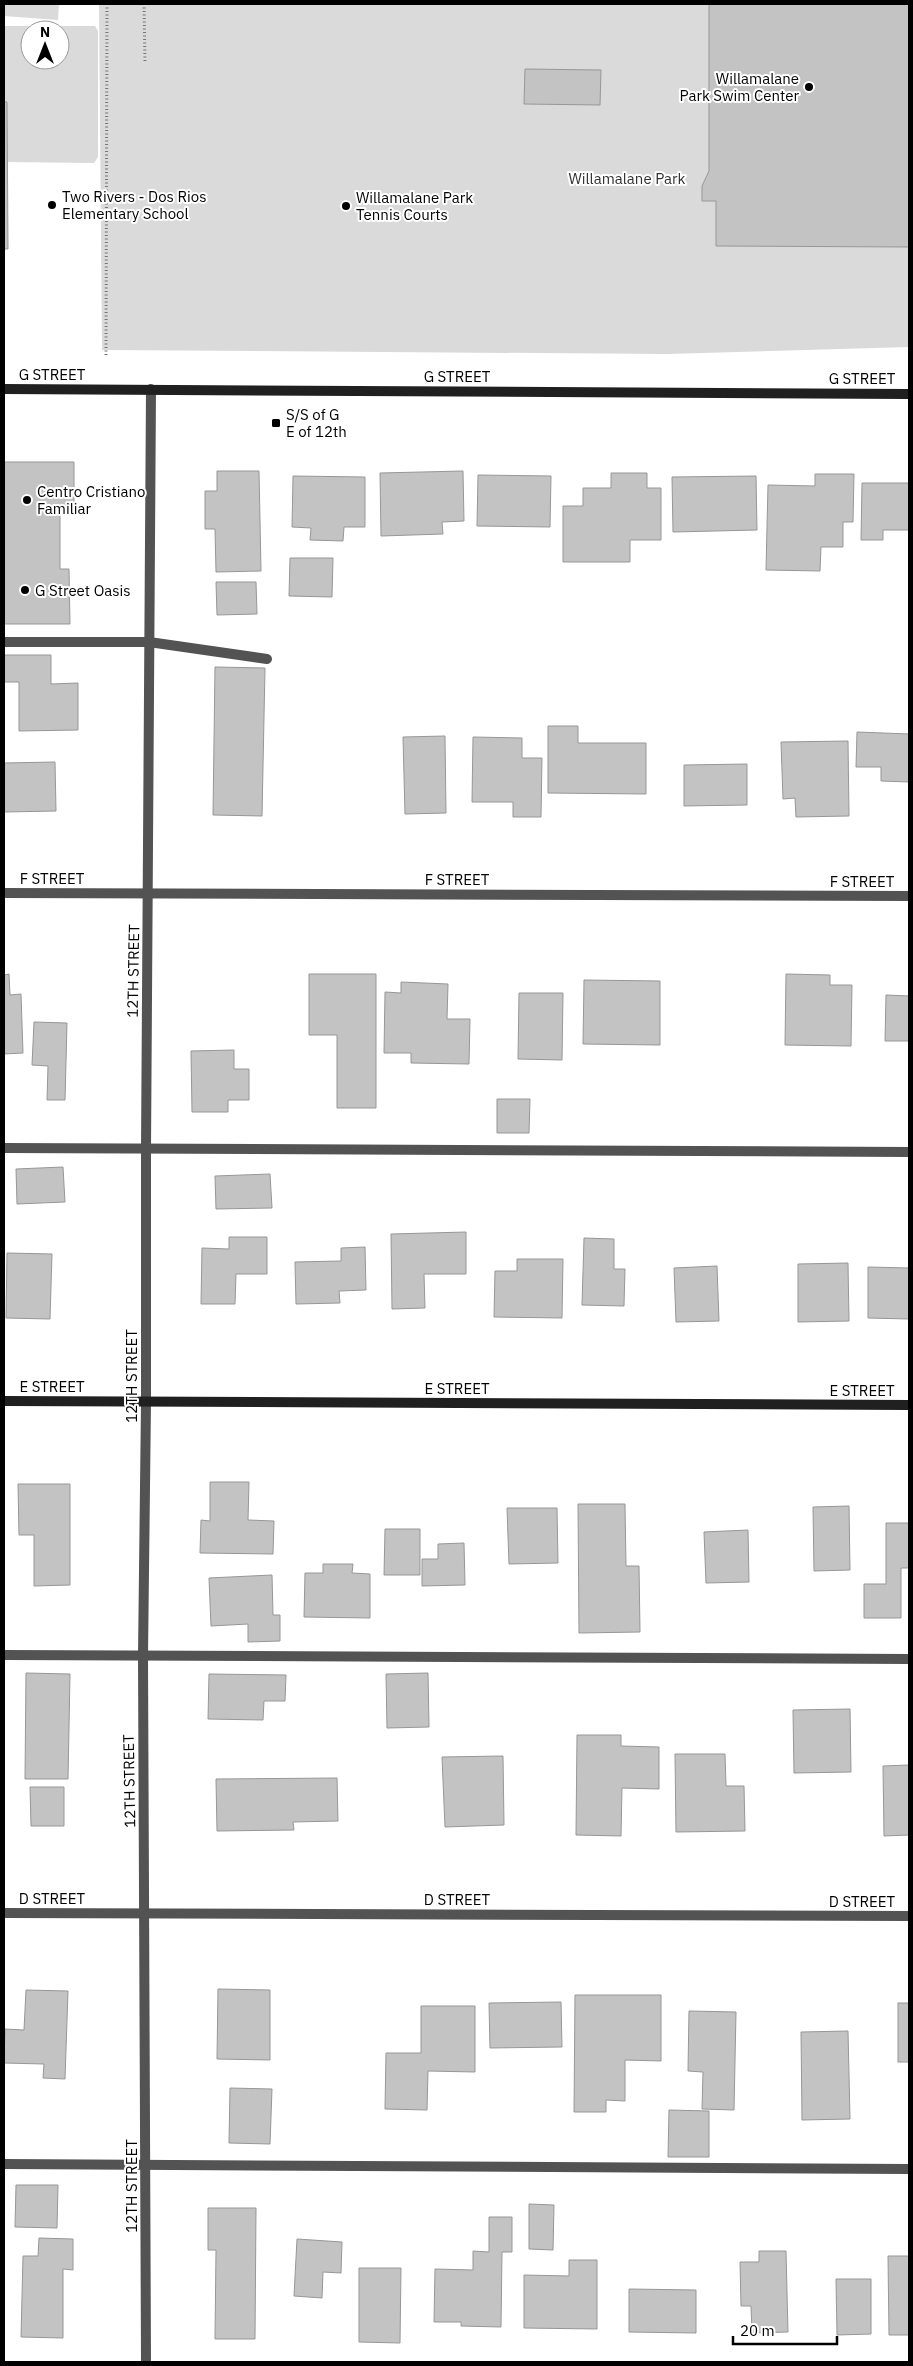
<svg xmlns="http://www.w3.org/2000/svg" width="913" height="2366" font-family="'IBM Plex Sans',sans-serif">
<rect width="100%" height="100%" fill="#fff"/>
<g fill="#dadada" fill-rule="evenodd">
<path d="M4 4H59L58 20 4 16Z"/>
<path d="M99 4H909V347L667 354 102 350Z"/>
<path d="M4 26H95L98 31V157L94 163 4 162ZM30 30H60V60H30Z"/>
</g>
<g fill="#c3c3c3" stroke="#979797">
<path d="M709 4H909V247L716 246V201H702V186L709 171Z"/>
<path d="M525 69 601 70 600 105 524 104Z"/>
<path d="M4 102H7L8 249H4Z"/>
<path d="M4 462H74V506H60V569H69L70 624H4Z"/>
<path d="M217 471H259L261 571 216 572 215 529H205V491H217Z"/>
<path d="M463 471 464 521 442 522 443 534 381 536 380 473Z"/>
<path d="M611 473H647V488H661V540H630V562H563V506H583V488H611Z"/>
<path d="M815 474H854L853 522H843V547H821L820 571 766 570 768 485 815 486Z"/>
<path d="M478 475 551 476 550 527 477 526Z"/>
<path d="M293 476 365 477V527H344L343 541 310 540 311 528 292 527Z"/>
<path d="M756 476 757 530 673 532 672 477Z"/>
<path d="M862 483H909V530H883V540H861Z"/>
<path d="M290 558H333L332 597 289 596Z"/>
<path d="M216 582H256L257 614 217 615Z"/>
<path d="M4 655H51V684L78 683V730L19 731V682H4Z"/>
<path d="M215 667 265 668 262 816 213 815Z"/>
<path d="M548 726H578V743H646V794L548 793Z"/>
<path d="M857 732 909 734V782L881 781V767H856Z"/>
<path d="M445 736 446 813 405 814 403 737Z"/>
<path d="M473 737 522 738V758H542L541 817H513V802H472Z"/>
<path d="M848 741 849 816 796 817 795 798 783 799 781 742Z"/>
<path d="M55 762 56 811 4 812V763Z"/>
<path d="M747 764V805L684 806V765Z"/>
<path d="M9 974 10 995 21 994 23 1053 4 1054V975Z"/>
<path d="M309 974H376V1108H337V1035H309Z"/>
<path d="M786 974 830 975V985H852L851 1046 785 1045Z"/>
<path d="M584 980 660 981V1045L583 1044Z"/>
<path d="M401 982 448 984 447 1019H470L469 1064 411 1063V1053H384L385 992 401 993Z"/>
<path d="M519 993H563L562 1060 518 1059Z"/>
<path d="M886 995 909 996V1041H885Z"/>
<path d="M34 1022 67 1023 65 1100H47L48 1066 32 1065Z"/>
<path d="M234 1050V1069H249V1100H228V1112H192L191 1051Z"/>
<path d="M497 1099H530L529 1133H497Z"/>
<path d="M63 1167 65 1202 17 1204 16 1169Z"/>
<path d="M270 1174 272 1208 216 1209 215 1176Z"/>
<path d="M466 1232V1274H424L425 1308 392 1309 391 1234Z"/>
<path d="M229 1237H267V1274H236L235 1304H201L202 1248 229 1249Z"/>
<path d="M584 1238 614 1239V1269H625L624 1306 582 1305Z"/>
<path d="M365 1247 366 1290 339 1291 340 1303 296 1304 295 1262 341 1261V1248Z"/>
<path d="M7 1253 52 1254 50 1319 6 1318Z"/>
<path d="M517 1259H563L562 1318 494 1317 495 1271H517Z"/>
<path d="M848 1263 849 1321 798 1322V1264Z"/>
<path d="M717 1266 719 1321 676 1322 674 1268Z"/>
<path d="M868 1267 909 1268V1319L868 1318Z"/>
<path d="M210 1482H249L248 1520 274 1521 273 1554 200 1553 201 1520 210 1521Z"/>
<path d="M18 1484H70V1585L34 1586V1535H19Z"/>
<path d="M578 1504H625L626 1566H639L640 1632 579 1633Z"/>
<path d="M849 1506 850 1570 814 1571 813 1507Z"/>
<path d="M507 1508H557L558 1563 509 1564Z"/>
<path d="M886 1523H909V1568H901V1618H864V1584H886Z"/>
<path d="M385 1529H420V1575H384Z"/>
<path d="M748 1530 749 1582 706 1583 704 1532Z"/>
<path d="M464 1543 465 1585 422 1586V1559H438V1544Z"/>
<path d="M323 1564H353L352 1573 370 1574V1618L304 1617 305 1573H323Z"/>
<path d="M272 1575 273 1615H280V1641L248 1642V1624L211 1626 209 1578Z"/>
<path d="M26 1673 70 1674 68 1779H25Z"/>
<path d="M428 1673 429 1727 387 1728 386 1674Z"/>
<path d="M209 1674 286 1675 285 1701H264L263 1720 208 1719Z"/>
<path d="M850 1709 851 1772 794 1773 793 1710Z"/>
<path d="M577 1735H621V1746L659 1747V1789L622 1788 621 1836 576 1835Z"/>
<path d="M675 1754H725L726 1786H744L745 1831 676 1832Z"/>
<path d="M503 1756 504 1825 445 1827 442 1757Z"/>
<path d="M909 1765V1835L884 1836 883 1766Z"/>
<path d="M337 1778 338 1821 293 1822 294 1830 217 1831 216 1779Z"/>
<path d="M30 1787H64V1826H31Z"/>
<path d="M218 1989 270 1990V2060L217 2059Z"/>
<path d="M26 1990 68 1991 65 2079 43 2078 44 2064 4 2063 5 2029 24 2030Z"/>
<path d="M575 1995H661V2061L625 2060V2101L606 2100V2112H574Z"/>
<path d="M561 2002 562 2047 490 2048 489 2003Z"/>
<rect x="898" y="2003" width="11" height="59"/>
<path d="M421 2006H475V2072L428 2071 427 2110 385 2109 386 2053H421Z"/>
<path d="M689 2011 736 2012 734 2110 702 2109 703 2072 688 2071Z"/>
<path d="M848 2031 850 2119 802 2120 801 2032Z"/>
<path d="M230 2088 272 2089 270 2144 229 2143Z"/>
<path d="M669 2110 709 2111V2157H668Z"/>
<path d="M16 2185H58L57 2228 15 2227Z"/>
<path d="M529 2204 554 2205 553 2250 529 2249Z"/>
<path d="M208 2208H256L255 2339H215L216 2250H208Z"/>
<path d="M489 2217H512V2252H502L501 2327 461 2326V2322H434L435 2269 473 2270V2251L489 2252Z"/>
<path d="M39 2238 73 2239V2270L63 2269V2338L21 2337 23 2256H38Z"/>
<path d="M297 2239 342 2242 341 2273 323 2272 322 2298 294 2296Z"/>
<path d="M759 2251H786L788 2332 752 2333 751 2306H741L740 2262H759Z"/>
<path d="M888 2256H909V2335H889Z"/>
<path d="M569 2260H597V2329L524 2328V2275L569 2276Z"/>
<path d="M359 2268H401L400 2343 359 2342Z"/>
<path d="M836 2279H871V2334L837 2335Z"/>
<path d="M629 2289 696 2290V2333L629 2332Z"/>
</g>
<g fill="none" stroke-linecap="round" stroke-linejoin="round">
<g stroke="#757575" stroke-width="3" stroke-dasharray="1 2.5" stroke-linecap="butt">
<path d="M144 4 145 63"/>
<path d="M106 355 107 4"/>
</g>
<g stroke="#535353" stroke-width="10">
<path d="M4 642H149L267 659"/>
<path d="M4 1148 909 1152"/>
<path d="M4 1655 909 1659"/>
<path d="M4 2164 909 2169"/>
</g>
<g stroke="#535353" stroke-width="10">
<path d="M4 893 909 896"/>
<path d="M4 1913 909 1916"/>
<path d="M146 2362 143 1656 146 1402V1149L151 389"/>
</g>
<g stroke="#202020" stroke-width="10">
<path d="M4 389 909 394"/>
<path d="M4 1401 909 1405"/>
</g>
</g>
<g fill="#000" stroke="#fff" stroke-width="2">
<circle cx="809" cy="87" r="5"/>
<circle cx="52" cy="205" r="5"/>
<circle cx="346" cy="206" r="5"/>
<rect x="271" y="418" width="10" height="10" rx="2.5"/>
<circle cx="27" cy="500" r="5"/>
<circle cx="25" cy="590" r="5"/>
</g>
<g text-anchor="middle" dominant-baseline="central" stroke-width="4" stroke-linejoin="round" paint-order="stroke">
<g font-size="15" fill="#000" stroke="#fff" text-anchor="start">
<text x="799" y="78" text-anchor="end">Willamalane<tspan x="799" dy="17">Park Swim Center</tspan></text>
<text x="62" y="196">Two Rivers - Dos Rios<tspan x="62" dy="17">Elementary School</tspan></text>
<text x="356" y="197">Willamalane Park<tspan x="356" dy="17">Tennis Courts</tspan></text>
<text x="286" y="414">S/S of G<tspan x="286" dy="17">E of 12th</tspan></text>
<text x="37" y="491">Centro Cristiano<tspan x="37" dy="17">Familiar</tspan></text>
<text x="35" y="590">G Street Oasis</text>
</g>
<g font-size="15" fill="#313131" stroke="#fff">
<text x="627" y="178">Willamalane Park</text>
</g>
<g font-size="15" fill="#000" stroke="#fff">
<text x="52" y="374">G STREET</text>
<text x="457" y="376">G STREET</text>
<text x="862" y="378">G STREET</text>
<text x="52" y="878">F STREET</text>
<text x="457" y="879">F STREET</text>
<text x="862" y="881">F STREET</text>
<text transform="translate(133 971) rotate(-89)">12TH STREET</text>
<text transform="translate(131 1376) rotate(-90)">12TH STREET</text>
<text x="52" y="1386">E STREET</text>
<text x="457" y="1388">E STREET</text>
<text x="862" y="1390">E STREET</text>
<text transform="translate(129 1781) rotate(-91)">12TH STREET</text>
<text x="52" y="1898">D STREET</text>
<text x="457" y="1899">D STREET</text>
<text x="862" y="1901">D STREET</text>
<text transform="translate(131 2186) rotate(-90)">12TH STREET</text>
</g>
</g>
<rect width="913" height="2366" fill="none" stroke="#000000" stroke-width="10"/>
<g transform="translate(45 45)"><circle r="24" fill="#ffffff" stroke="#999999"/>
<path d="M0-4L9 19L0 12L-9 19Z" fill="#000000"/>
<text y="-8" font-size="14" font-weight="bold" text-anchor="middle" fill="#000000">N</text>
</g>
<path d="M733 2336v8h104v-8" fill="none" stroke="#000000" stroke-width="2.5"/>
<text x="740" y="2336" font-size="15" fill="#000000" stroke="#ffffff" stroke-width="4" paint-order="stroke">20 m</text>
</svg>
